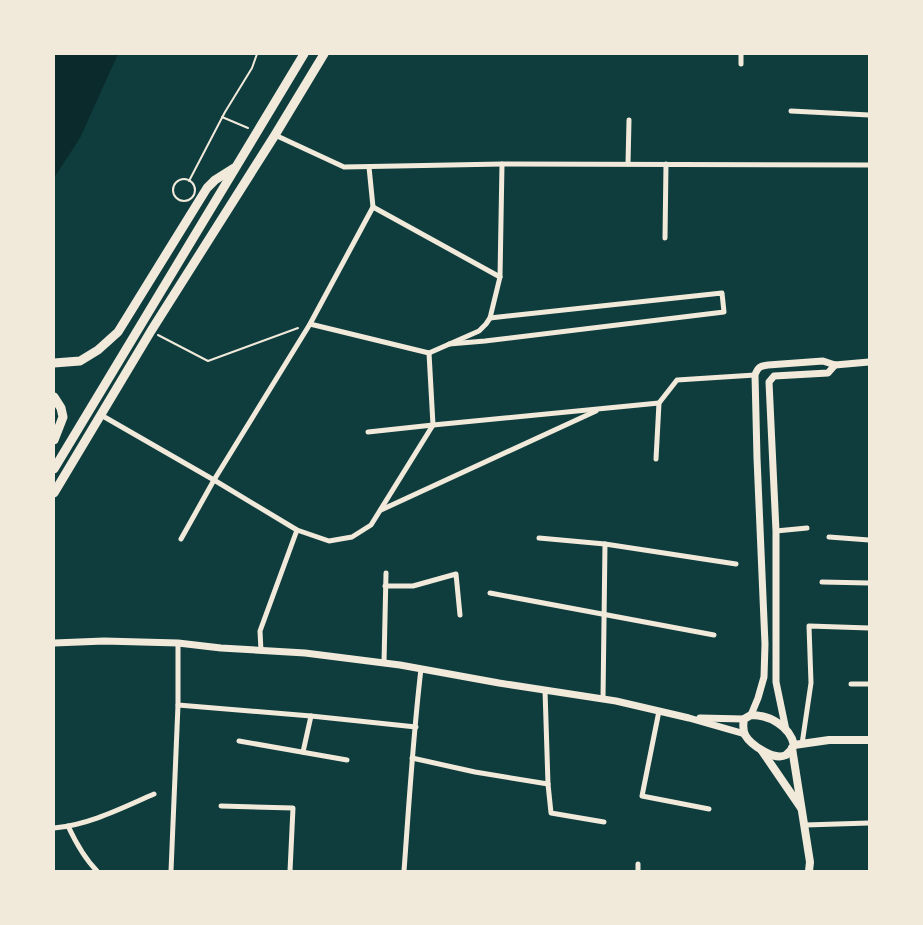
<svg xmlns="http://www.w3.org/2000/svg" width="923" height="925" font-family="Georgia,serif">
<rect width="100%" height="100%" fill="#0f3d3e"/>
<path fill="#0a2a2b" d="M54 54H118L80 138 54 178Z"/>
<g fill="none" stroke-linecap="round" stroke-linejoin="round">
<g stroke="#f1e9da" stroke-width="2">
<path d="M222 117 248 128"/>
<circle cx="184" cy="190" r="11"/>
<path d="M189 181 225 112 252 68 257 54"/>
<path d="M158 335 208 361 298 328"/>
</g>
<g stroke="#f1e9da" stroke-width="5">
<path d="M741 54V64"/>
<path d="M791 111 869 115"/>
<path d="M275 135 344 167 502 164 869 165"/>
<path d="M628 164 629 120"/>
<path d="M373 207 500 277"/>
<path d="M665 238 666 164"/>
<path d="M310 324 429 353 479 331 486 324 490 318 500 277 502 164"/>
<path d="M449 344 485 341 724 312 722 293 490 318"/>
<path d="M429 353 433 425"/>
<path d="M101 415 214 480 297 530 329 541 352 537 371 525 433 425"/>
<path d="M368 432 433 425 659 403"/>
<path d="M656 459 659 403 677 380 755 375"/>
<path d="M381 510 596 411"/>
<path d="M776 531 807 528"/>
<path d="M829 537 869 540"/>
<path d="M539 538 605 544 736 564"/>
<path d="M181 539 214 480 310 324 373 207 369 167"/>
<path d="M822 582 869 583"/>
<path d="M385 586H413L456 574 460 615"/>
<path d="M490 593 714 635"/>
<path d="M261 651 260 631 297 530"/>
<path d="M384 663 386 573"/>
<path d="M851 684H869"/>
<path d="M545 690 548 784 551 813 604 822"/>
<path d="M603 699 605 544"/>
<path d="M178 705 311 716 416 727"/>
<path d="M659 711 642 796 709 809"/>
<path d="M239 741 347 760"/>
<path d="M802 744 811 683 809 626 869 628"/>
<path d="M303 752 311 716"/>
<path d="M412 758 475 772 548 784"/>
<path d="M221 806 293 808 290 871"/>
<path d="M805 825 869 823"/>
<path d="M68 826C76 843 84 858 97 871"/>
<path d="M54 828C89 825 122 808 154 794"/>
<path d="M171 871 178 705V643"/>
<path d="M404 871C409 804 413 736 421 669"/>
<path d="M638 871V864"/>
</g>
<g stroke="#f1e9da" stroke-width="7">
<path d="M54 643 104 641 178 643 221 648 305 653 400 665 499 683 616 701 689 718 745 734"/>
<path d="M751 715 758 698 764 677 765 644 757 458 755 375C758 367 760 366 768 365L823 361 835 365 869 362"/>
<path d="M700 718 744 719"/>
<path d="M786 730 776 682V531L769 382 774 376 828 373 835 365"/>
</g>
<g stroke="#f1e9da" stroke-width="8">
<path d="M751 715C769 715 790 726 794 745 792 749 790 752 786 755 774 761 751 745 745 735 743 730 743 724 744 719Z"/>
<path d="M794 745 829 740H869"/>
<path d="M792 748 810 862 809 871"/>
<path d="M762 751 801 808"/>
</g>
<g stroke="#f1e9da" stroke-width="9">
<path d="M54 363 80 361 98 350 118 332 207 188 215 180 234 168"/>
<path d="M54 397 61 408 63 417 54 440"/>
<path d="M54 469 304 54"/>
<path d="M54 493 151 331 275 135 324 54"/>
</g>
</g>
<rect width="923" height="925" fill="none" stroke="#f1e9da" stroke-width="110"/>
</svg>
